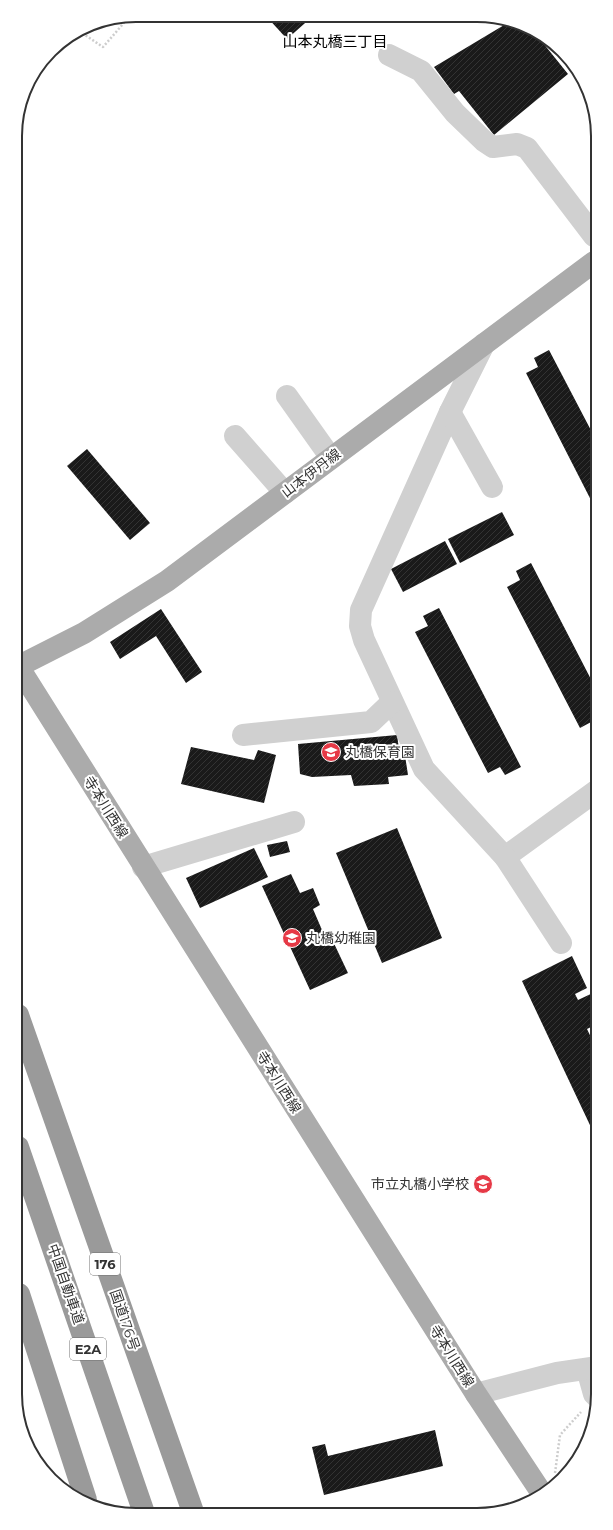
<svg xmlns="http://www.w3.org/2000/svg" width="613" height="1530" font-family="Montserrat,'Noto Sans JP',sans-serif">
<defs>
<pattern id="building-hatch" width="6" height="6" patternUnits="userSpaceOnUse"><rect width="6" height="6" fill="#1a1a1a"/><path d="M-1 1l2-2M0 6l6-6M5 7l2-2" fill="none" stroke="#333"/></pattern>
</defs>
<rect width="100%" height="100%" fill="#fff"/>
<g fill="url(#building-hatch)">
<path d="M266 16H313L287 39Z"/>
<path d="M511 21 531 28 568 74 494 135 459 91 454 94 434 67Z"/>
<path d="M549 350 595 438V508L526 373 538 367 534 358Z"/>
<path d="M87 449 150 523 130 540 67 466Z"/>
<path d="M502 512 514 535 460 563 448 539Z"/>
<path d="M445 541 457 564 403 592 391 569Z"/>
<path d="M531 563 596 689V727L593 721 580 728 507 587 520 580 516 571Z"/>
<path d="M439 608 521 767 505 775 500 767 488 773 415 632 428 626 423 616Z"/>
<path d="M161 609 202 672 186 683 156 636 120 659 110 642Z"/>
<path d="M397 735 399 749H404L408 775 388 777 389 784 354 786 351 775 312 777 300 774 298 744Z"/>
<path d="M191 747 254 760 258 750 276 755 264 803 181 784Z"/>
<path d="M397 828 442 938 382 963 336 853Z"/>
<path d="M287 841 290 852 270 857 267 845Z"/>
<path d="M254 848 268 877 200 908 186 878Z"/>
<path d="M291 874 300 893 313 888 320 905 313 909 325 937 330 935 348 973 310 990 262 886Z"/>
<path d="M572 956 587 988 575 994 578 1000 597 991V1024L587 1029 597 1050V1140L522 981Z"/>
<path d="M435 1430 443 1466 324 1495 312 1447 325 1444 328 1456Z"/>
</g>
<g fill="none" stroke-linecap="round" stroke-linejoin="round">
<g stroke="#cdcdcd" stroke-width="2.5" stroke-dasharray="2 2" stroke-linecap="butt">
<path d="M79 31 103 47 130 16"/>
<path d="M555 1473 560 1435 581 1412"/>
</g>
<g stroke="#d0d0d0" stroke-width="22">
<path d="M389 55 421 71 455 113 484 141 493 147 517 144 527 148 594 236"/>
<path d="M484 344 450 412 361 610 360 626 364 640 424 769 505 857 596 791"/>
<path d="M287 396 331 458"/>
<path d="M450 412 492 487"/>
<path d="M235 436 285 493"/>
<path d="M243 735 371 722 392 702"/>
<path d="M505 857 561 943"/>
<path d="M143 867 294 822"/>
<path d="M587 1369 594 1394 598 1398"/>
<path d="M476 1394 557 1373 598 1367"/>
</g>
<g stroke="#ababab" stroke-width="22">
<path d="M18 666 476 1394 543 1495"/>
<path d="M17 667 84 633 167 581 594 262"/>
</g>
<g stroke="#9a9a9a" stroke-width="22">
<path d="M18 1015 193 1512"/>
<path d="M18 1147 144 1513"/>
<path d="M19 1294 86 1500"/>
</g>
</g>
<defs>
<symbol id="school-disc" viewBox="-11 -11 22 22"><circle r="9.5" fill="#e63946" stroke="#fff"/><path d="M0-5L7-2L0 1L-7-2ZM-4 1L0 2.5L4 1V4Q0 6-4 4Z" fill="#fff"/></symbol>
</defs>
<g fill-rule="evenodd">
<use href="#school-disc" x="320" y="741" width="22" height="22"/>
<use href="#school-disc" x="281" y="927" width="22" height="22"/>
<use href="#school-disc" x="472" y="1173" width="22" height="22"/>
</g>
<g text-anchor="middle" dominant-baseline="central" stroke-width="4" stroke-linejoin="round" paint-order="stroke">
<g fill="#fff" stroke="#707070" stroke-width="1">
<rect x="90" y="1253" width="30" height="22" rx="3"/>
<rect x="70" y="1338" width="36" height="22" rx="3"/>
</g>
<g font-size="13" font-weight="bold" fill="#333">
<text x="105" y="1264">176</text>
<text x="88" y="1349">E2A</text>
</g>
<g font-size="14" fill="#333" stroke="#fff">
<text transform="translate(311 473) rotate(-37)">山本伊丹線</text>
<text transform="translate(106 807) rotate(58)">寺本川西線</text>
<text transform="translate(279 1082) rotate(58)">寺本川西線</text>
<text transform="translate(66 1284) rotate(71)">中国自動車道</text>
<text transform="translate(125 1320) rotate(71)">国道176号</text>
<text transform="translate(452 1356) rotate(58)">寺本川西線</text>
</g>
<g font-size="14" fill="#333" stroke="#fff" text-anchor="start">
<text x="345" y="752">丸橋保育園</text>
<text x="306" y="938">丸橋幼稚園</text>
<text x="469" y="1184" text-anchor="end">市立丸橋小学校</text>
</g>
<g font-size="15" fill="#000" stroke="#fff">
<text x="335" y="41">山本丸橋三丁目</text>
</g>
</g>
<path d="M0 0H613V1530H0ZM136 22H477A114 114 0 0 1 591 136V1394A114 114 0 0 1 477 1508H136A114 114 0 0 1 22 1394V136A114 114 0 0 1 136 22Z" fill="#fff" fill-rule="evenodd"/>
<path fill="none" stroke="#333" stroke-width="2" d="M136 22H477A114 114 0 0 1 591 136V1394A114 114 0 0 1 477 1508H136A114 114 0 0 1 22 1394V136A114 114 0 0 1 136 22Z"/>
</svg>
